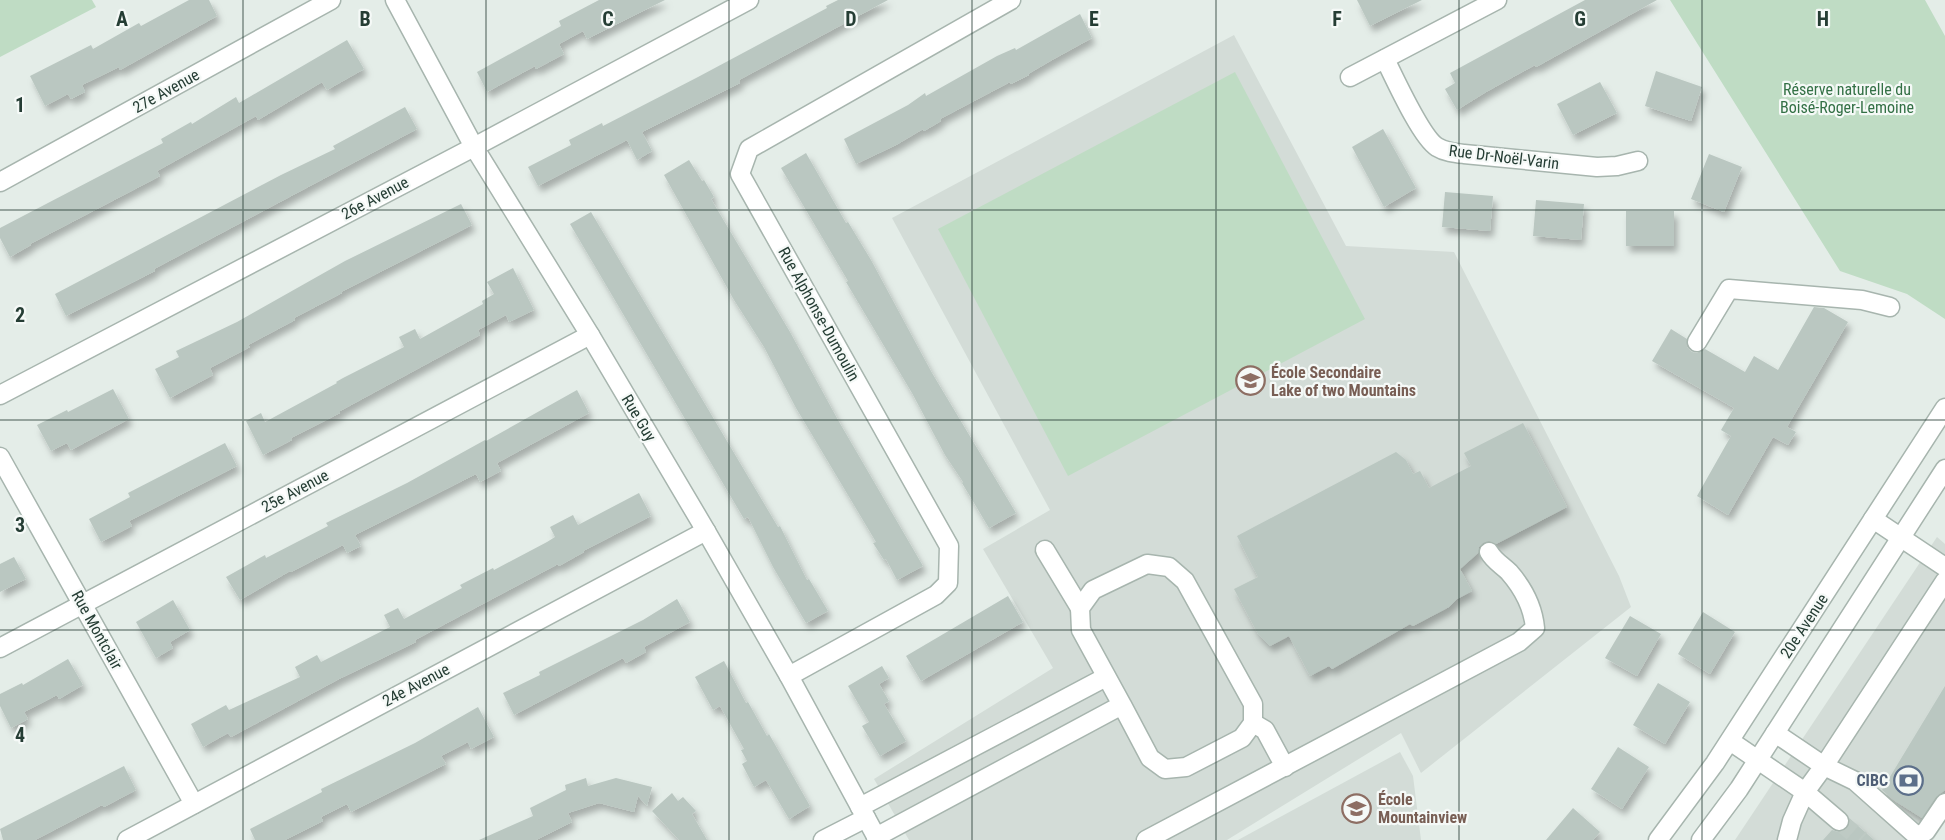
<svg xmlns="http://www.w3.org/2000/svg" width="1945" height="840" font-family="'Roboto Condensed',sans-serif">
<defs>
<filter id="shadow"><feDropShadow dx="3.5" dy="6" stdDeviation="3" flood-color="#0004"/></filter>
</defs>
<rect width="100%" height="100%" fill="#e4ede8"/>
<g fill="#d3dcd7">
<path d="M1234 35 1346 246 1454 252 1619 576 1631 607 1421 773 1401 733 1227 840H909L874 779 1053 668 983 549 1050 510 892 218Z"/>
<path d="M1937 537 1945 544V822L1933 840H1735Z"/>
<path d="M1400 752 1413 776 1421 840H1238Z"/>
</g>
<g fill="#bfdcc4">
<path d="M0 0H92L96 7 0 57Z"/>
<path d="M1670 0H1925L1945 36V319L1907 294 1840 271Z"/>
<path d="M1235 72 1365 319 1068 476 938 229Z"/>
</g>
<g fill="#bac7c1" filter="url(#shadow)">
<path d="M189 0H209L217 16 120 70 119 67 82 85 85 92 71 99 68 94 45 106 30 76 91 45 93 49 139 23 141 26Z"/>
<path d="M599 0H665L587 39 583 31 559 44 564 54 536 69 535 66 487 92 477 72 561 26 559 21Z"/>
<path d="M838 0H888L739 80 740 83 642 132 652 151 637 160 627 140 538 186 528 167 571 145 569 140 602 123 603 126 698 77 827 8 826 6Z"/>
<path d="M1357 0H1422L1370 26Z"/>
<path d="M1585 0H1657L1536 67 1535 65 1486 92 1457 110 1445 89 1455 83 1450 73Z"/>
<path d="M1080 14 1092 38 1052 60 1028 74 1029 75 1011 84 1010 82 940 119 941 121 924 131 923 129 896 145 856 164 844 139 908 105 925 93 926 96 997 56 1015 48 1016 50Z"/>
<path d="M347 40 364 69 327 90 322 82 258 120 256 116 157 171 160 176 30 244 31 245 10 257 0 238V228L163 143 161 139 191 122 192 124 236 97 239 103Z"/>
<path d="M1656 71 1702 87 1691 121 1645 106Z"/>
<path d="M1600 82 1617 113 1573 135 1557 104Z"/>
<path d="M405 107 417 129 154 269 155 271 66 316 55 294 281 175 335 149 333 146Z"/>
<path d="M1383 129 1416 188 1384 207 1352 147Z"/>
<path d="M806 153 846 223 848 222 871 260 932 373 1016 513 989 528 962 483 963 482 945 455 912 393 846 282 848 281 781 168Z"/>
<path d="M1709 154 1742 167 1724 212 1691 199Z"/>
<path d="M689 160 702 181 704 180 714 197 711 199 790 332 838 420 923 566 897 580 886 559 884 560 873 543 876 542 796 408 764 347 734 300 664 175Z"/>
<path d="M1445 192 1493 196 1490 231 1442 227Z"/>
<path d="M1536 200 1584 204 1581 240 1533 236Z"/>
<path d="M461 204 472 225 341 292 342 293 294 318 295 320 248 345 250 347 210 368 213 375 170 398 155 369 179 357 176 351 237 322 345 261Z"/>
<rect x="1626" y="211" width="48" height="35"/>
<path d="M591 212 778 527 780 526 807 580 809 579 828 611 806 623 773 567 748 517 744 519 570 224Z"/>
<path d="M513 268 534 310 509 322 506 315 478 330 480 335 340 411V413L291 438 292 440 263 455 246 421 261 413 265 422 337 383 336 382 343 378 404 347 399 337 415 329 420 339 483 304 482 301 494 294 487 282Z"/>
<path d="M1814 307 1824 308 1848 322 1787 427 1796 432 1788 445 1773 437 1728 515 1697 496 1731 436 1721 430 1734 408 1652 361 1671 329 1687 339V347L1692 352 1697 353 1705 349 1745 372 1754 356 1778 370Z"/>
<path d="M113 389 129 419 71 450 67 443 51 451 37 425 67 410 68 412Z"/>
<path d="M577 390 589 413 497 463 501 471 480 482 476 474 355 535 361 546 347 553 343 545 291 572 290 571 240 600 226 577 265 555 266 558 328 526 326 523 407 483 485 440 486 441Z"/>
<path d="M1523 423 1567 507 1496 544 1489 541 1483 543 1479 547 1478 553 1460 569 1472 591 1457 599 1449 607 1413 626 1410 624 1332 669 1329 666 1310 676 1289 636 1270 646 1258 634 1234 589 1258 577 1237 536 1396 452 1406 460 1413 474 1420 471 1429 488 1471 466 1464 453Z"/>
<path d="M225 443 237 466 129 521 132 526 101 542 89 519 130 497 128 493Z"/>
<path d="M639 493 651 516 583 551 584 552 559 566 558 564 462 615 415 640 416 642 339 679 231 737 228 733 203 747 191 724 226 705 229 710 300 677 295 667 317 655 321 662 390 627 384 615 398 608 404 619 462 588 460 585 493 568 494 570 547 542 555 537 550 527 573 515 578 525Z"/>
<path d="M14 557 26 579 0 592V564Z"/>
<path d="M1008 596 1023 622 921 681 906 656Z"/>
<path d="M677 599 690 622 644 647 646 652 626 663 623 658 514 715 503 693 540 675 539 672 643 620Z"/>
<path d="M173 600 190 630 170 642 173 648 156 658 136 622Z"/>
<path d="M1703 612 1735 632 1710 674 1678 654Z"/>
<path d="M1630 616 1661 634 1637 676 1605 658Z"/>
<path d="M68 659 83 685 59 699 57 695 24 712 28 719 11 728 0 706V694L22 683 23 685Z"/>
<path d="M724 661 746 703 748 702 767 736 769 734 810 806 789 819 766 780 754 787 742 764 747 761 741 750 744 749 720 706 713 710 695 677Z"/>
<path d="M882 666 889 678 879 684 889 701 884 704 906 741 880 756 862 726 869 722 848 686Z"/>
<path d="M1658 683 1690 702 1665 744 1633 725Z"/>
<path d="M1945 686V790L1936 797 1922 818 1895 801 1882 790Z"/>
<path d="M478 707 494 737 471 749 468 742 441 756 446 764 351 812 347 804 321 817 323 821 285 840H255L250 829 322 792 321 789 415 743Z"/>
<path d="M1618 747 1649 767 1622 809 1591 789Z"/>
<path d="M124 766 136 790 104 807 102 805 35 840H3L0 829Z"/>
<path d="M586 778 588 786 616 778 652 787 647 806 638 796 634 812 599 803 568 813 572 822 536 840H479L533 816 530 808 566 790 565 785Z"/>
<path d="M672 793 678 801 683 797 696 811 692 814 707 840H679L652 811Z"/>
<path d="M1573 808 1600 832 1593 840H1546Z"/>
<path d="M1850 819 1874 840H1823L1832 830 1838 832 1847 829Z"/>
</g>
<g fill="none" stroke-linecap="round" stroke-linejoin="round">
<path stroke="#becac4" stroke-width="18" stroke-dasharray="18 9" stroke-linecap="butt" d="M1839 821 1861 840"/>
<defs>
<g id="minor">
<path d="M395 0 474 147 590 335 706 531 789 676 878 840"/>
<path d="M1385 59C1395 79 1421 137 1437 147 1445 152 1455 153 1464 154L1597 167 1617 166 1638 161"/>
<path d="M1350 77 1497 0"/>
<path d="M0 182 331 0"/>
<path d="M1697 342 1729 289 1862 300 1890 307"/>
<path d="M0 395 474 147 749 0"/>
<path d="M0 457 194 804"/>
<path d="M1873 519 1945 567"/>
<path d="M1045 550 1080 608"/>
<path d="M1945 581 1824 766 1855 781 1918 837 1926 831 1945 803"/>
<path d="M0 648 590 335"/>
<path d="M789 676 936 595 948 583 949 546 740 174 749 149 1011 0"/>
<path d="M1253 723 1265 730 1285 767"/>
<path d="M1730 741 1805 792 1824 766 1775 733"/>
<path d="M860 807 1106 677"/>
<path d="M876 837 1122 705 1150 758 1165 769 1186 767 1242 738 1253 723V704L1185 581 1169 567 1147 564 1093 590 1080 608 1081 630 1122 705"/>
<path d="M127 840 706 531"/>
<path d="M823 840 866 818"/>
<path d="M1146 840 1519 642 1535 628C1533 607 1523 588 1509 572 1502 565 1494 561 1489 552"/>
<path d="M1658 840 1715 763 1945 408"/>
<path d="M1701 840 1739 789 1945 469"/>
<path d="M1787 840 1792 821 1805 792 1839 821"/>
</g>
</defs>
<use href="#minor" stroke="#a7b5ae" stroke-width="21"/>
<use href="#minor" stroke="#fff" stroke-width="18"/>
</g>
<path fill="none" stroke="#253d34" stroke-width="1.5" stroke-opacity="0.55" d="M243 0V840M486 0V840M729 0V840M972 0V840M1216 0V840M1459 0V840M1702 0V840M0 210H1945M0 420H1945M0 630H1945"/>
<defs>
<symbol id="school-ring" viewBox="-11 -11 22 22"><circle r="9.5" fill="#f5f9f7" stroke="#8d6e63" stroke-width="1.5"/><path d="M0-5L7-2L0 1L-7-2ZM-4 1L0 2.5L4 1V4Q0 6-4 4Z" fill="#8d6e63"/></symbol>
<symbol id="bank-ring" viewBox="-11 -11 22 22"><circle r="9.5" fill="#f5f9f7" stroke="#5c6f8a" stroke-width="1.5"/><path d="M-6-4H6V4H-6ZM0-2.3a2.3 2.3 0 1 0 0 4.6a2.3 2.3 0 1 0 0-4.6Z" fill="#5c6f8a"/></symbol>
</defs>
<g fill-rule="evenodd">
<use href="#school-ring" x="1234" y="364" width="33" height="33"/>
<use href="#bank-ring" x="1892" y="764" width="33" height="33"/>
<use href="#school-ring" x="1340" y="792" width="33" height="33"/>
</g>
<g text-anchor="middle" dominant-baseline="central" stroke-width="4.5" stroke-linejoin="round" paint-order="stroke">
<g font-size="16" fill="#337045" stroke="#f5f9f7">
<text x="1847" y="89">Réserve naturelle du<tspan x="1847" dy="18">Boisé-Roger-Lemoine</tspan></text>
</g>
<g font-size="16" fill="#253d34" stroke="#f5f9f7">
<text transform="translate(166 91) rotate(-29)">27e Avenue</text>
<text transform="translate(1504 157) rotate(7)">Rue Dr-Noël-Varin</text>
<text transform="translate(375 198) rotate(-28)">26e Avenue</text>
<text transform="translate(819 314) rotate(61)">Rue Alphonse-Dumoulin</text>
<text transform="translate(639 418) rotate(59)">Rue Guy</text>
<text transform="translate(295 491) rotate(-28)">25e Avenue</text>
<text transform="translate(1804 626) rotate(-57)">20e Avenue</text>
<text transform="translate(97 630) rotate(61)">Rue Montclair</text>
<text transform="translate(416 685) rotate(-28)">24e Avenue</text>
</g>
<g font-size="16" font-weight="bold" fill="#785e54" stroke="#f5f9f7" text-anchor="start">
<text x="1271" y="372">École Secondaire<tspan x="1271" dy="18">Lake of two Mountains</tspan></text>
<text x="1378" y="799">École<tspan x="1378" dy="18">Mountainview</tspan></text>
</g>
<g font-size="16" font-weight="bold" fill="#4e5e75" stroke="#f5f9f7" text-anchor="end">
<text x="1888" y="780">CIBC</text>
</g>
</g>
<g font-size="20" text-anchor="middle" font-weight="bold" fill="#253d34" stroke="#f5f9f7" stroke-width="4.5" stroke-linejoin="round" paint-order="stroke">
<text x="122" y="26">A</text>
<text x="365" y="26">B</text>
<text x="608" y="26">C</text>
<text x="851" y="26">D</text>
<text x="1094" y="26">E</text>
<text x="1337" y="26">F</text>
<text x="1580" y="26">G</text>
<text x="1823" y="26">H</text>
<text x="20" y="112">1</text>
<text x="20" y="322">2</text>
<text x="20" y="532">3</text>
<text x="20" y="742">4</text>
</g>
</svg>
